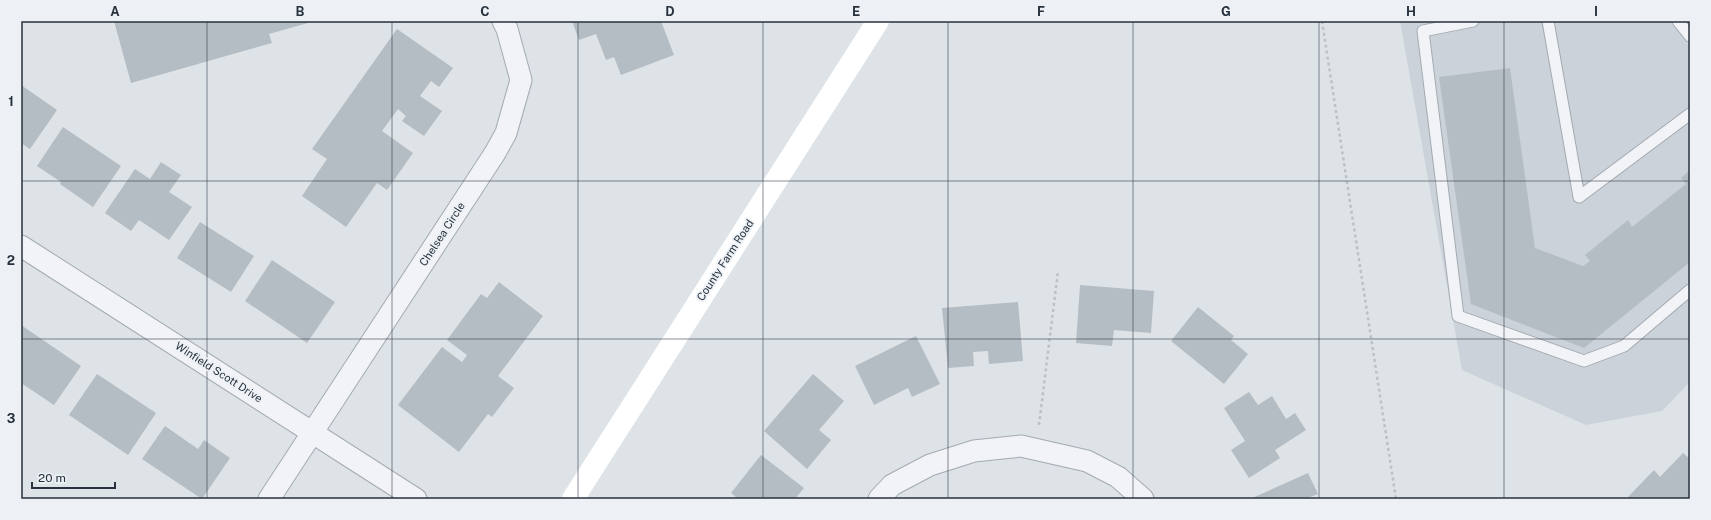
<svg xmlns="http://www.w3.org/2000/svg" width="1711" height="520" font-family="'Public Sans',sans-serif">
<rect width="100%" height="100%" fill="#dee3e7"/>
<path fill="#ccd2d9" d="M1400 21H1690V382L1662 411 1586 425 1462 370Z"/>
<g fill="#b5bdc4">
<path d="M114 21H315L269 34 272 43 131 83Z"/>
<path d="M572 21H661L674 55 621 75 614 57 606 60 596 34 579 40Z"/>
<path d="M397 29 453 68 439 87 431 81 420 96 442 111 424 136 402 121 406 116 398 109 382 131 413 153 387 190 377 183 346 227 302 196 327 159 312 149Z"/>
<path d="M1510 68 1535 248 1583 266 1590 261 1585 255 1628 220 1632 227 1686 184 1681 178 1690 170V262L1584 348 1471 304 1439 77Z"/>
<path d="M21 85 57 110 30 149 21 143Z"/>
<path d="M63 127 121 166 93 207 60 184 61 182 37 166Z"/>
<path d="M161 162 181 175 169 192 192 207 169 240 139 220 131 231 105 213 135 169 150 179Z"/>
<path d="M200 222 254 256 231 292 177 258Z"/>
<path d="M272 260 335 302 307 343 245 301Z"/>
<path d="M499 282 543 316 498 376 514 388 492 417 488 414 459 452 398 405 442 347 462 362 467 355 447 340 481 294 487 298Z"/>
<path d="M1080 285 1154 291 1151 333 1114 330 1112 346 1076 343Z"/>
<path d="M1018 302 1023 361 989 364 988 351 973 352 974 366 948 368 942 308Z"/>
<path d="M1198 307 1234 336 1231 340 1248 354 1224 384 1171 341Z"/>
<path d="M21 325 81 366 54 405 21 383Z"/>
<path d="M916 336 940 384 912 397 908 388 874 405 855 366Z"/>
<path d="M97 374 156 413 128 455 69 415Z"/>
<path d="M813 374 844 401 819 430 831 440 807 469 764 431Z"/>
<path d="M1249 392 1258 405 1272 396 1286 419 1295 413 1306 430 1275 450 1280 458 1249 478 1231 450 1245 441 1224 408Z"/>
<path d="M165 426 198 449 204 440 230 458 202 499 142 459Z"/>
<path d="M1683 453 1690 459V499H1630L1628 497 1654 470 1660 477Z"/>
<path d="M761 455 804 488 795 499H738L731 493Z"/>
<path d="M1308 473 1318 494 1305 499H1250Z"/>
</g>
<g fill="none" stroke-linecap="round" stroke-linejoin="round">
<defs>
<g id="lane">
<path d="M1473 21 1423 31 1458 316 1584 361 1624 346 1690 290"/>
<path d="M1548 21 1579 197 1690 114"/>
<path d="M1678 21 1690 36"/>
</g>
<g id="street">
<path d="M21 246 416 499"/>
<path d="M269 499 495 153 506 133 521 80 507 29 503 21"/>
<path d="M879 499 892 485 930 465 974 451 1021 446 1087 461 1118 477 1143 499"/>
</g>
</defs>
<use href="#lane" stroke="#a3aab1" stroke-width="13"/>
<use href="#street" stroke="#a3aab1" stroke-width="23"/>
<g stroke="#bcc1c6" stroke-width="2.5" stroke-dasharray="3 3" stroke-linecap="butt">
<path d="M1322 21 1396 499"/>
<path d="M1039 425 1058 271"/>
</g>
<use href="#lane" stroke="#f1f3f6" stroke-width="11"/>
<use href="#street" stroke="#f1f3f6" stroke-width="21"/>
<path stroke="#fff" stroke-width="22" d="M573 499 878 21"/>
</g>
<path fill="none" stroke="#27323e" stroke-width="1" stroke-opacity="0.55" d="M207 21V499M392 21V499M578 21V499M763 21V499M948 21V499M1133 21V499M1319 21V499M1504 21V499M21 181H1690M21 339H1690"/>
<g text-anchor="middle" dominant-baseline="central" stroke-width="3.5" stroke-linejoin="round" paint-order="stroke">
<g font-size="11" fill="#27323e" stroke="#edf1f5">
<text transform="translate(442 234) rotate(-57)">Chelsea Circle</text>
<text transform="translate(725 260) rotate(-57)">County Farm Road</text>
<text transform="translate(219 372) rotate(33)">Winfield Scott Drive</text>
</g>
</g>
<rect width="1711" height="520" fill="none" stroke="#edf1f5" stroke-width="44"/>
<path d="M32 482v6h83v-6" fill="none" stroke="#27323e" stroke-width="2"/>
<text x="38" y="482" font-size="12" fill="#27323e" stroke="#edf1f5" stroke-width="3" paint-order="stroke">20 m</text>
<rect x="22" y="22" width="1667" height="476" fill="none" stroke="#27323e" stroke-width="1.5"/>
<g font-size="13" text-anchor="middle" font-weight="bold" fill="#27323e">
<text x="115" y="16">A</text>
<text x="300" y="16">B</text>
<text x="485" y="16">C</text>
<text x="670" y="16">D</text>
<text x="856" y="16">E</text>
<text x="1041" y="16">F</text>
<text x="1226" y="16">G</text>
<text x="1411" y="16">H</text>
<text x="1596" y="16">I</text>
<text x="11" y="106">1</text>
<text x="11" y="265">2</text>
<text x="11" y="423">3</text>
</g>
</svg>
